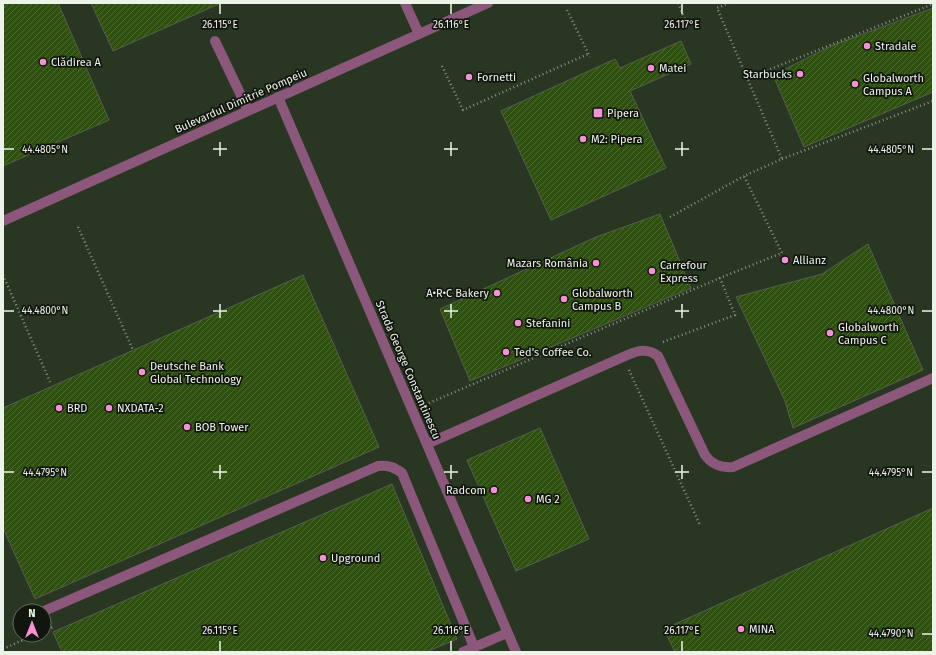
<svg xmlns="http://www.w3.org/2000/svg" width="936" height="655" font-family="'Fira Sans',sans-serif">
  <defs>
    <pattern id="building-hatch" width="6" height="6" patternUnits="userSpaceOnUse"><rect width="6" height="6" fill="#2f5110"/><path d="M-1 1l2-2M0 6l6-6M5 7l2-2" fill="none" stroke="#4d6a33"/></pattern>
  </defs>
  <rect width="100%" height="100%" fill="#252e1f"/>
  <path fill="#293621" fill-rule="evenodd" d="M 3,3 L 933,3 L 933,652 L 3,652 ZM 20,611 L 44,611 L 44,635 L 20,635 Z"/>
  <g fill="url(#building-hatch)" stroke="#555f4f">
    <path d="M 3,3 L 58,3 L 109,120 L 3,166 Z"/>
    <path d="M 91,3 L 221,3 L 113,51 Z"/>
    <path d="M 933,8 L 933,92 L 804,147 L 773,75 L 831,46 Z"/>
    <path d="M 681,41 L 691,64 L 630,91 L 666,168 L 551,220 L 501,111 L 615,59 L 620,68 Z"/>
    <path d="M 660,214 L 691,288 L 470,381 L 440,309 L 596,237 Z"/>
    <path d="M 868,244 L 923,370 L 793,428 L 785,401 L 736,297 L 822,274 Z"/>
    <path d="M 303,275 L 379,447 L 35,599 L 3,528 L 3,408 Z"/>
    <path d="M 540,428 L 589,539 L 516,571 L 467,460 Z"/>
    <path d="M 392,484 L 457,639 L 426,652 L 62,652 L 53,632 Z"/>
    <path d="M 933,508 L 933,652 L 675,652 L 664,629 Z"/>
  </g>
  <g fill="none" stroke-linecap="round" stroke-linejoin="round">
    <g stroke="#8b9386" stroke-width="2.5" stroke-dasharray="1 3" stroke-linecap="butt">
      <path d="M 678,3 L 685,20"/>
      <path d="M 567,10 L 590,57"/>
      <path d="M 442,66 L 463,110 L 588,54"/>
      <path d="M 748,78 L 933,4"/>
      <path d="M 782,159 L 933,101"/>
      <path d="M 670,217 L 744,176"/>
      <path d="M 78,227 L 133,350"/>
      <path d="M 3,275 L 51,384"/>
      <path d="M 663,342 L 735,315 L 720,278 L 782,253 L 744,176 L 782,159 L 717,8 L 729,3"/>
      <path d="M 629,370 L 700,525"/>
      <path d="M 429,403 L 720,278"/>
      <path d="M 44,631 L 53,627"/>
      <path d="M 3,649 L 34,635"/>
    </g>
    <g stroke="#8b577a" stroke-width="10">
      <path d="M 405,3 L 419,34"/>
      <path d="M 215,41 L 248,110"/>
      <path d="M 278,97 L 516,652"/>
      <path d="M 3,221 L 488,3"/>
      <path d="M 427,444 L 623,357 C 636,351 646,347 658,356 L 705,455 C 712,465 721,468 733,467 L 933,378"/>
      <path d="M 44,611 L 378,466 C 388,465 394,467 402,473 L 474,647"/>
      <path d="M 463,652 L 507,633"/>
    </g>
  </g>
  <path fill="none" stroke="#ecf3e9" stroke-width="1.5" d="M 220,4 L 220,14M 451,4 L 451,14M 682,4 L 682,14M 220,142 L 220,156M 451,142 L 451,156M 682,142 L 682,156M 4,149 L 14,149M 213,149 L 227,149M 444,149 L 458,149M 675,149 L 689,149M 922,149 L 932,149M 220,304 L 220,318M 451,304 L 451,318M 682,304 L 682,318M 4,311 L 14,311M 213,311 L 227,311M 444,311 L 458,311M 675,311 L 689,311M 922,311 L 932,311M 220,465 L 220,479M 451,465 L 451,479M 682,465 L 682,479M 4,472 L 14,472M 213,472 L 227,472M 444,472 L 458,472M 675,472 L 689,472M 922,472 L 932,472M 922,634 L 932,634M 220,641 L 220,651M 451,641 L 451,651M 682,641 L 682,651"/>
  <g fill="#f491d4" stroke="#10150e" stroke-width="1.5">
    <circle cx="867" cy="46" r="4"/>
    <circle cx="43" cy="62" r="4"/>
    <circle cx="651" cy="68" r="4"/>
    <circle cx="800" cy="74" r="4"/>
    <circle cx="469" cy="77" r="4"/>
    <circle cx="855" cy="84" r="4"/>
    <rect x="593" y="108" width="10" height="10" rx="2"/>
    <circle cx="583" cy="139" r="4"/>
    <circle cx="785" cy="260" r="4"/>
    <circle cx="596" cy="263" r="4"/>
    <circle cx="652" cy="271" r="4"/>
    <circle cx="497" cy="293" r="4"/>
    <circle cx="564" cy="299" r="4"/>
    <circle cx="518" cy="323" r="4"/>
    <circle cx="830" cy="333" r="4"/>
    <circle cx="506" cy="352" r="4"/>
    <circle cx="142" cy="372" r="4"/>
    <circle cx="59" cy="408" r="4"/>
    <circle cx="109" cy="408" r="4"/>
    <circle cx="187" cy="427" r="4"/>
    <circle cx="494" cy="490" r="4"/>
    <circle cx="528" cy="499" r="4"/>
    <circle cx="323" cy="558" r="4"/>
    <circle cx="741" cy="629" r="4"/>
  </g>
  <g text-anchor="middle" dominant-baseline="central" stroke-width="3.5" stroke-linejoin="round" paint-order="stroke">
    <g font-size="11" fill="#ecf3e9" stroke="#10150e" text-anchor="start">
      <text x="875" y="46">Stradale</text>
      <text x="51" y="62">Clădirea A</text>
      <text x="659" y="68">Matei</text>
      <text x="792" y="74" text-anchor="end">Starbucks</text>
      <text x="477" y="77">Fornetti</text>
      <text x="863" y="78">Globalworth<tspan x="863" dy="13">Campus A</tspan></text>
      <text x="607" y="113">Pipera</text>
      <text x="591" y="139">M2: Pipera</text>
      <text x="793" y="260">Allianz</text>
      <text x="588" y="263" text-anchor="end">Mazars România</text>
      <text x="660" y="265">Carrefour<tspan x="660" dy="13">Express</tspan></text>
      <text x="489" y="293" text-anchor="end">A•R•C Bakery</text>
      <text x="572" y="293">Globalworth<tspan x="572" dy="13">Campus B</tspan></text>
      <text x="526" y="323">Stefanini</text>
      <text x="838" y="327">Globalworth<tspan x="838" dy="13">Campus C</tspan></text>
      <text x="514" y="352">Ted's Coffee Co.</text>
      <text x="150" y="366">Deutsche Bank<tspan x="150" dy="13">Global Technology</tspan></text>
      <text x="67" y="408">BRD</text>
      <text x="117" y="408">NXDATA-2</text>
      <text x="195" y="427">BOB Tower</text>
      <text x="486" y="490" text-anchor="end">Radcom</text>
      <text x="536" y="499">MG 2</text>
      <text x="331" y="558">Upground</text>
      <text x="749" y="629">MINA</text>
    </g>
    <g font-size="11" fill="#ecf3e9" stroke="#10150e">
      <text transform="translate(241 101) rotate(-24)">Bulevardul Dimitrie Pompeiu</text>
      <text transform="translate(408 370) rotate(67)">Strada George Constantinescu</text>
    </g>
  </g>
  <g font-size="10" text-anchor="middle" fill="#ecf3e9" stroke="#10150e" stroke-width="3.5" stroke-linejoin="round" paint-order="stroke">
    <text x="220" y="28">26.115°E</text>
    <text x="451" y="28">26.116°E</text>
    <text x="682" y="28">26.117°E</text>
    <text x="45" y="153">44.4805°N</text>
    <text x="891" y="153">44.4805°N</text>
    <text x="45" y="314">44.4800°N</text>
    <text x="891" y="314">44.4800°N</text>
    <text x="45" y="476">44.4795°N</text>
    <text x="891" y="476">44.4795°N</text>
    <text x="220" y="634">26.115°E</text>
    <text x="451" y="634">26.116°E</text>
    <text x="682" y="634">26.117°E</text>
    <text x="891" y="637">44.4790°N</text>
  </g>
  <rect width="936" height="655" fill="none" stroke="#ecf3e9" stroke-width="8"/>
  <g transform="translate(32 623)"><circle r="19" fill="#10150e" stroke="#686e66"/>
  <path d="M0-3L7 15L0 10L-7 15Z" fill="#f491d4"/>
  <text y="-6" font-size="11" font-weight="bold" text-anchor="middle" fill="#ecf3e9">N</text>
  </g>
</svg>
